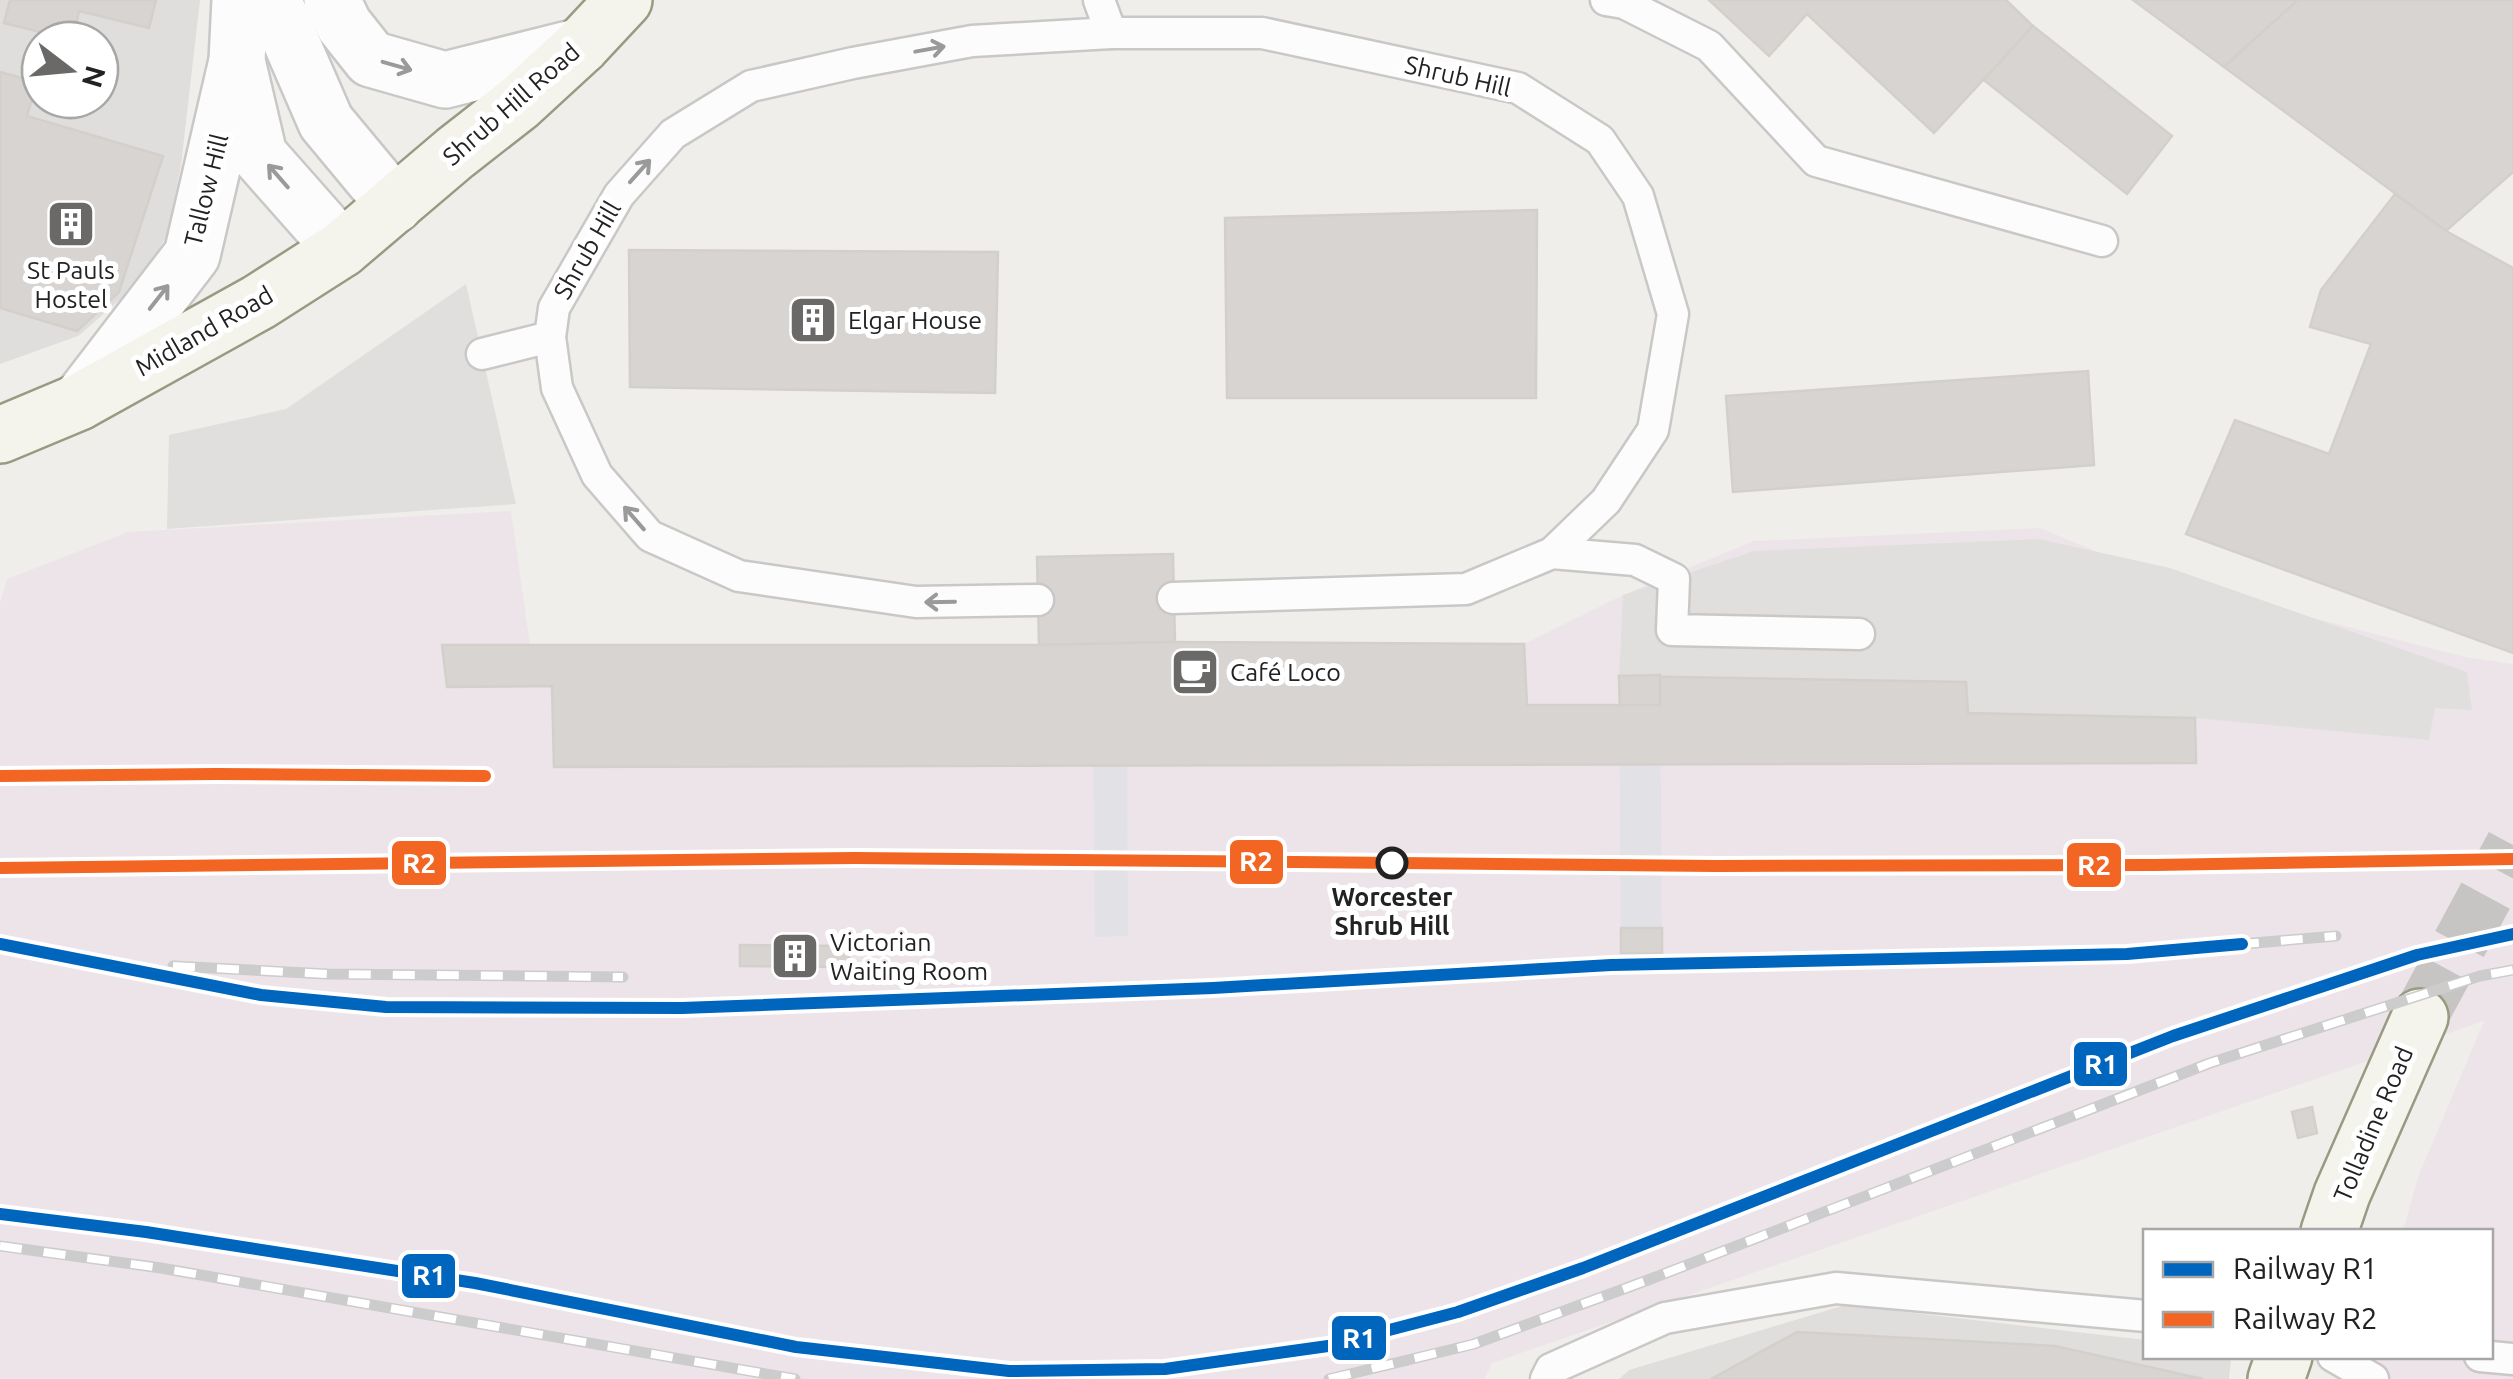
<svg xmlns="http://www.w3.org/2000/svg" width="2513" height="1379" font-family="Ubuntu,sans-serif">
  <rect width="100%" height="100%" fill="#f0eeeb"/>
  <g fill="#dfdedc" fill-rule="evenodd">
    <path d="M 0,0 L 200,0 L 181,165 L 167,235 L 139,283 L 78,336 L 0,364 ZM 40,40 L 100,40 L 100,100 L 40,100 Z"/>
    <path d="M 1845,1305 L 2145,1340 L 2146,1356 L 2231,1357 L 2229,1379 L 1619,1379 L 1629,1370 Z"/>
  </g>
  <path fill="#ede4e9" d="M 511,511 L 530,645 L 1038,645 L 1175,642 L 1524,644 L 1623,595 L 1754,541 L 2040,528 L 2165,580 L 2465,657 L 2513,664 L 2513,1379 L 2355,1379 L 2365,1364 L 2368,1357 L 2490,1356 L 2490,1232 L 2403,1231 L 2418,1177 L 2484,1021 L 1492,1363 L 1484,1379 L 0,1379 L 0,603 L 7,579 L 128,532 Z"/>
  <g fill="#e0dfde">
    <path d="M 466,284 L 516,504 L 167,529 L 169,435 L 286,409 Z"/>
    <path d="M 2039,539 L 2170,568 L 2467,672 L 2472,710 L 2435,708 L 2429,740 L 2195,718 L 1968,713 L 1965,682 L 1619,676 L 1623,595 L 1754,551 Z"/>
  </g>
  <g fill="#e2e1e5">
    <path d="M 1660,675 L 1662,953 L 1621,953 L 1619,676 Z"/>
    <path d="M 1093,719 L 1127,719 L 1128,936 L 1095,937 Z"/>
  </g>
  <g fill="#d7d4d2" stroke="#d3d0cc" stroke-width="2.5">
    <path d="M 10,0 L 156,0 L 149,28 L 79,11 L 73,40 L 4,23 Z"/>
    <path d="M 1709,0 L 2006,0 L 2033,26 L 1934,133 L 1807,14 L 1769,56 Z"/>
    <path d="M 2133,0 L 2298,0 L 2224,67 Z"/>
    <path d="M 2298,0 L 2513,0 L 2513,172 L 2446,231 L 2224,67 Z"/>
    <path d="M 2033,26 L 2172,136 L 2127,194 L 1984,80 Z"/>
    <path d="M 0,72 L 37,82 L 27,116 L 163,156 L 119,292 L 77,331 L 0,308 Z"/>
    <path d="M 2395,194 L 2446,231 L 2513,268 L 2513,653 L 2186,534 L 2235,420 L 2329,454 L 2371,344 L 2310,327 L 2321,290 Z"/>
    <path d="M 1537,210 L 1536,398 L 1227,398 L 1225,218 Z"/>
    <path d="M 629,250 L 998,252 L 995,393 L 630,387 Z"/>
    <path d="M 2088,371 L 2094,465 L 1733,492 L 1726,396 Z"/>
    <path d="M 1173,554 L 1175,642 L 1039,645 L 1037,557 Z"/>
    <path d="M 1175,642 L 1524,644 L 1527,705 L 1620,705 L 1619,676 L 1966,682 L 1968,713 L 2195,718 L 2196,763 L 554,767 L 552,686 L 447,687 L 442,645 L 1039,645 Z"/>
    <path d="M 1660,675 L 1660,705 L 1620,705 L 1619,676 Z"/>
    <rect x="1621" y="928" width="41" height="25"/>
    <path d="M 740,945 L 849,946 L 849,967 L 740,966 Z"/>
    <path d="M 2312,1107 L 2317,1133 L 2298,1138 L 2292,1112 Z"/>
    <path d="M 1797,1332 L 2055,1346 L 2203,1379 L 1711,1379 Z"/>
  </g>
  <g fill="none" stroke-linecap="round" stroke-linejoin="round">
    <path stroke="#c7c5c3" stroke-width="55" stroke-dasharray="55 28" stroke-linecap="butt" d="M 2420,1017 L 2513,845"/>
    <g stroke="#c9c8c7" stroke-width="35">
      <g id="service">
        <path d="M 1099,0 L 1111,33"/>
        <path d="M 1606,0 L 1624,3 L 1709,46 L 1816,161 L 2102,241"/>
        <path d="M 482,354 L 550,337"/>
        <path d="M 1552,553 L 1635,560 L 1674,579 L 1672,630 L 1859,634"/>
        <path d="M 1038,600 L 916,602 L 739,576 L 650,536 L 597,475 L 557,388 L 550,337 L 554,308 L 619,195 L 673,134 L 751,86 L 853,63 L 972,41 L 1111,33 L 1262,33 L 1518,88 L 1600,140 L 1638,196 L 1673,314 L 1653,430 L 1606,501 L 1552,553 L 1466,589 L 1173,598"/>
        <path d="M 2333,1356 L 2373,1379"/>
        <path d="M 2480,1356 L 2513,1359"/>
        <path d="M 1546,1379 L 1551,1369 L 1665,1318 L 1836,1288 L 2146,1316"/>
      </g>
    </g>
    <g stroke="#c9c8c7" stroke-width="60">
      <g id="tertiary">
        <path d="M 240,0 L 237,61 L 259,155 L 342,249"/>
        <path d="M 273,0 L 326,122 L 395,205"/>
        <path d="M 332,0 L 344,25 L 371,59 L 445,80 L 581,46"/>
        <path d="M 79,402 L 192,255 L 237,61"/>
      </g>
    </g>
    <g stroke="#999a82" stroke-width="60">
      <g id="secondary">
        <path d="M 0,435 L 79,402 L 259,302 L 342,249 L 455,153 L 519,103 L 581,46 L 624,0"/>
        <path d="M 2329,1232 L 2342,1194 L 2420,1017"/>
        <path d="M 2276,1379 L 2284,1356"/>
      </g>
    </g>
    <use href="#service" stroke="#fdfcfc" stroke-width="30"/>
    <use href="#tertiary" stroke="#fdfcfc" stroke-width="55"/>
    <use href="#secondary" stroke="#f4f4ed" stroke-width="55"/>
    <g stroke="#ccc" stroke-width="11">
      <g id="rail">
        <path d="M 0,944 L 261,995 L 386,1007 L 682,1008 L 1213,988 L 1611,965 L 2127,954 L 2336,936"/>
        <path d="M 173,966 L 327,974 L 623,977"/>
        <path d="M 0,1214 L 146,1232 L 475,1283 L 796,1347 L 1009,1371 L 1165,1369 L 1328,1346 L 1458,1312 L 1583,1268 L 2173,1036 L 2417,955 L 2513,934"/>
        <path d="M 0,1246 L 161,1268 L 795,1379"/>
        <path d="M 1329,1379 L 1474,1344 L 1648,1280 L 2210,1063 L 2480,976 L 2513,970"/>
      </g>
    </g>
    <use href="#rail" stroke="#fff" stroke-width="8" stroke-dasharray="22" stroke-linecap="butt"/>
    <g stroke="#fff" stroke-width="20">
      <g id="rail-1">
        <path d="M 0,944 L 261,995 L 386,1007 L 682,1008 L 1213,988 L 1611,965 L 2127,954 L 2242,944"/>
        <path d="M 0,1214 L 146,1232 L 475,1283 L 796,1347 L 1009,1371 L 1165,1369 L 1328,1346 L 1458,1312 L 1583,1268 L 2173,1036 L 2417,955 L 2513,934"/>
      </g>
    </g>
    <g stroke="#fff" stroke-width="20">
      <g id="rail-2">
        <path d="M 0,776 L 216,774 L 485,776"/>
        <path d="M 0,868 L 855,858 L 1717,866 L 2155,865 L 2513,859"/>
      </g>
    </g>
    <use href="#rail-1" stroke="#0065bd" stroke-width="12"/>
    <use href="#rail-2" stroke="#f26522" stroke-width="12"/>
  </g>
  <defs><path id="oneway-shaft" d="M-6 0H5M1.5-3L5.5 0L1.5 3" fill="none" stroke-width="1.6" stroke-linecap="round" stroke-linejoin="round" transform="scale(2.5)"/></defs>
  <g stroke="#9a9a9a">
    <use href="#oneway-shaft" transform="translate(930 49) rotate(-10)"/>
    <use href="#oneway-shaft" transform="translate(397 66) rotate(16)"/>
    <use href="#oneway-shaft" transform="translate(640 171) rotate(-48)"/>
    <use href="#oneway-shaft" transform="translate(278 176) rotate(-131)"/>
    <use href="#oneway-shaft" transform="translate(159 297) rotate(-52)"/>
    <use href="#oneway-shaft" transform="translate(634 518) rotate(-131)"/>
    <use href="#oneway-shaft" transform="translate(940 602) rotate(179)"/>
  </g>
  <defs>
    <g id="building-square" transform="scale(2.5)"><rect x="-9" y="-9" width="18" height="18" rx="4" fill="#6a6968" stroke="#fff"/><path d="M-4-6H4V6H1V3H-1V6H-4ZM-2.5-4.3h1.7v1.8h-1.7ZM.8-4.3h1.7v1.8H.8ZM-2.5-1h1.7V.8h-1.7ZM.8-1h1.7V.8H.8Z" fill="#fff"/></g>
    <g id="cafe-square" transform="scale(2.5)"><rect x="-9" y="-9" width="18" height="18" rx="4" fill="#6a6968" stroke="#fff"/><path d="M-5.5-4.5H6V0H3Q3 3.5 0 3.5H-2.5Q-5.5 3.5-5.5 0ZM3-3.2v2h1.7v-2ZM-6 4.5H4V6H-6Z" fill="#fff"/></g>
  </defs>
  <g fill-rule="evenodd">
    <use href="#building-square" x="71" y="224"/>
    <use href="#building-square" x="813" y="320"/>
    <use href="#cafe-square" x="1195" y="672"/>
    <use href="#building-square" x="795" y="956"/>
  </g>
  <circle fill="#fff" stroke="#222" stroke-width="5" cx="1392" cy="863" r="14"/>
  <g text-anchor="middle" dominant-baseline="central" stroke-width="10" stroke-linejoin="round" paint-order="stroke">
    <g font-size="25" fill="#222" stroke="#fff">
      <text transform="translate(1458 76) rotate(13)">Shrub Hill</text>
      <text transform="translate(511 104) rotate(-41)">Shrub Hill Road</text>
      <text transform="translate(206 190) rotate(-76)">Tallow Hill</text>
      <text transform="translate(587 250) rotate(-60)">Shrub Hill</text>
      <text transform="translate(204 331) rotate(-30)">Midland Road</text>
      <text transform="translate(2373 1124) rotate(-67)">Tolladine Road</text>
    </g>
    <g font-size="25" fill="#222" stroke="#fff" text-anchor="start">
      <text x="71" y="270" text-anchor="middle">St Pauls<tspan x="71" dy="29">Hostel</tspan></text>
      <text x="848" y="320">Elgar House</text>
      <text x="1230" y="672">Café Loco</text>
      <text x="830" y="942">Victorian<tspan x="830" dy="29">Waiting Room</tspan></text>
    </g>
    <g font-size="25" font-weight="bold" fill="#222" stroke="#fff">
      <text x="1392" y="897">Worcester<tspan x="1392" dy="29">Shrub Hill</tspan></text>
    </g>
  </g>
  <g stroke="#fff" stroke-width="4">
    <rect x="1228" y="838" width="57" height="48" rx="10" fill="#f26522"/>
    <rect x="390" y="839" width="58" height="48" rx="10" fill="#f26522"/>
    <rect x="2065" y="841" width="58" height="48" rx="10" fill="#f26522"/>
    <rect x="2072" y="1040" width="57" height="48" rx="10" fill="#0065bd"/>
    <rect x="400" y="1252" width="57" height="48" rx="10" fill="#0065bd"/>
    <rect x="1330" y="1314" width="58" height="48" rx="10" fill="#0065bd"/>
  </g>
  <g font-size="28" text-anchor="middle" font-weight="bold" fill="#fff">
    <text x="1256" y="871">R2</text>
    <text x="419" y="873">R2</text>
    <text x="2094" y="875">R2</text>
    <text x="2101" y="1074">R1</text>
    <text x="429" y="1285">R1</text>
    <text x="1359" y="1348">R1</text>
  </g>
  <rect x="2143" y="1229" width="350" height="130" fill="#ffffff" stroke="#a7a7a7" stroke-width="2.5"/>
  <rect x="2163" y="1262" width="50" height="15" fill="#0065bd" stroke="#a7a7a7" stroke-width="2.5"/>
  <text x="2233" y="1279" font-size="30" fill="#222222">Railway R1</text>
  <rect x="2163" y="1312" width="50" height="15" fill="#f26522" stroke="#a7a7a7" stroke-width="2.5"/>
  <text x="2233" y="1329" font-size="30" fill="#222222">Railway R2</text>
  <g transform="translate(70 70) rotate(106)"><circle r="48" fill="#ffffff" stroke="#a7a7a7" stroke-width="2.5"/>
  <path d="M0-8L18 38L0 25L-18 38Z" fill="#6a6968"/>
  <text y="-15" font-size="28" font-weight="bold" text-anchor="middle" fill="#222222">N</text>
  </g>
</svg>
